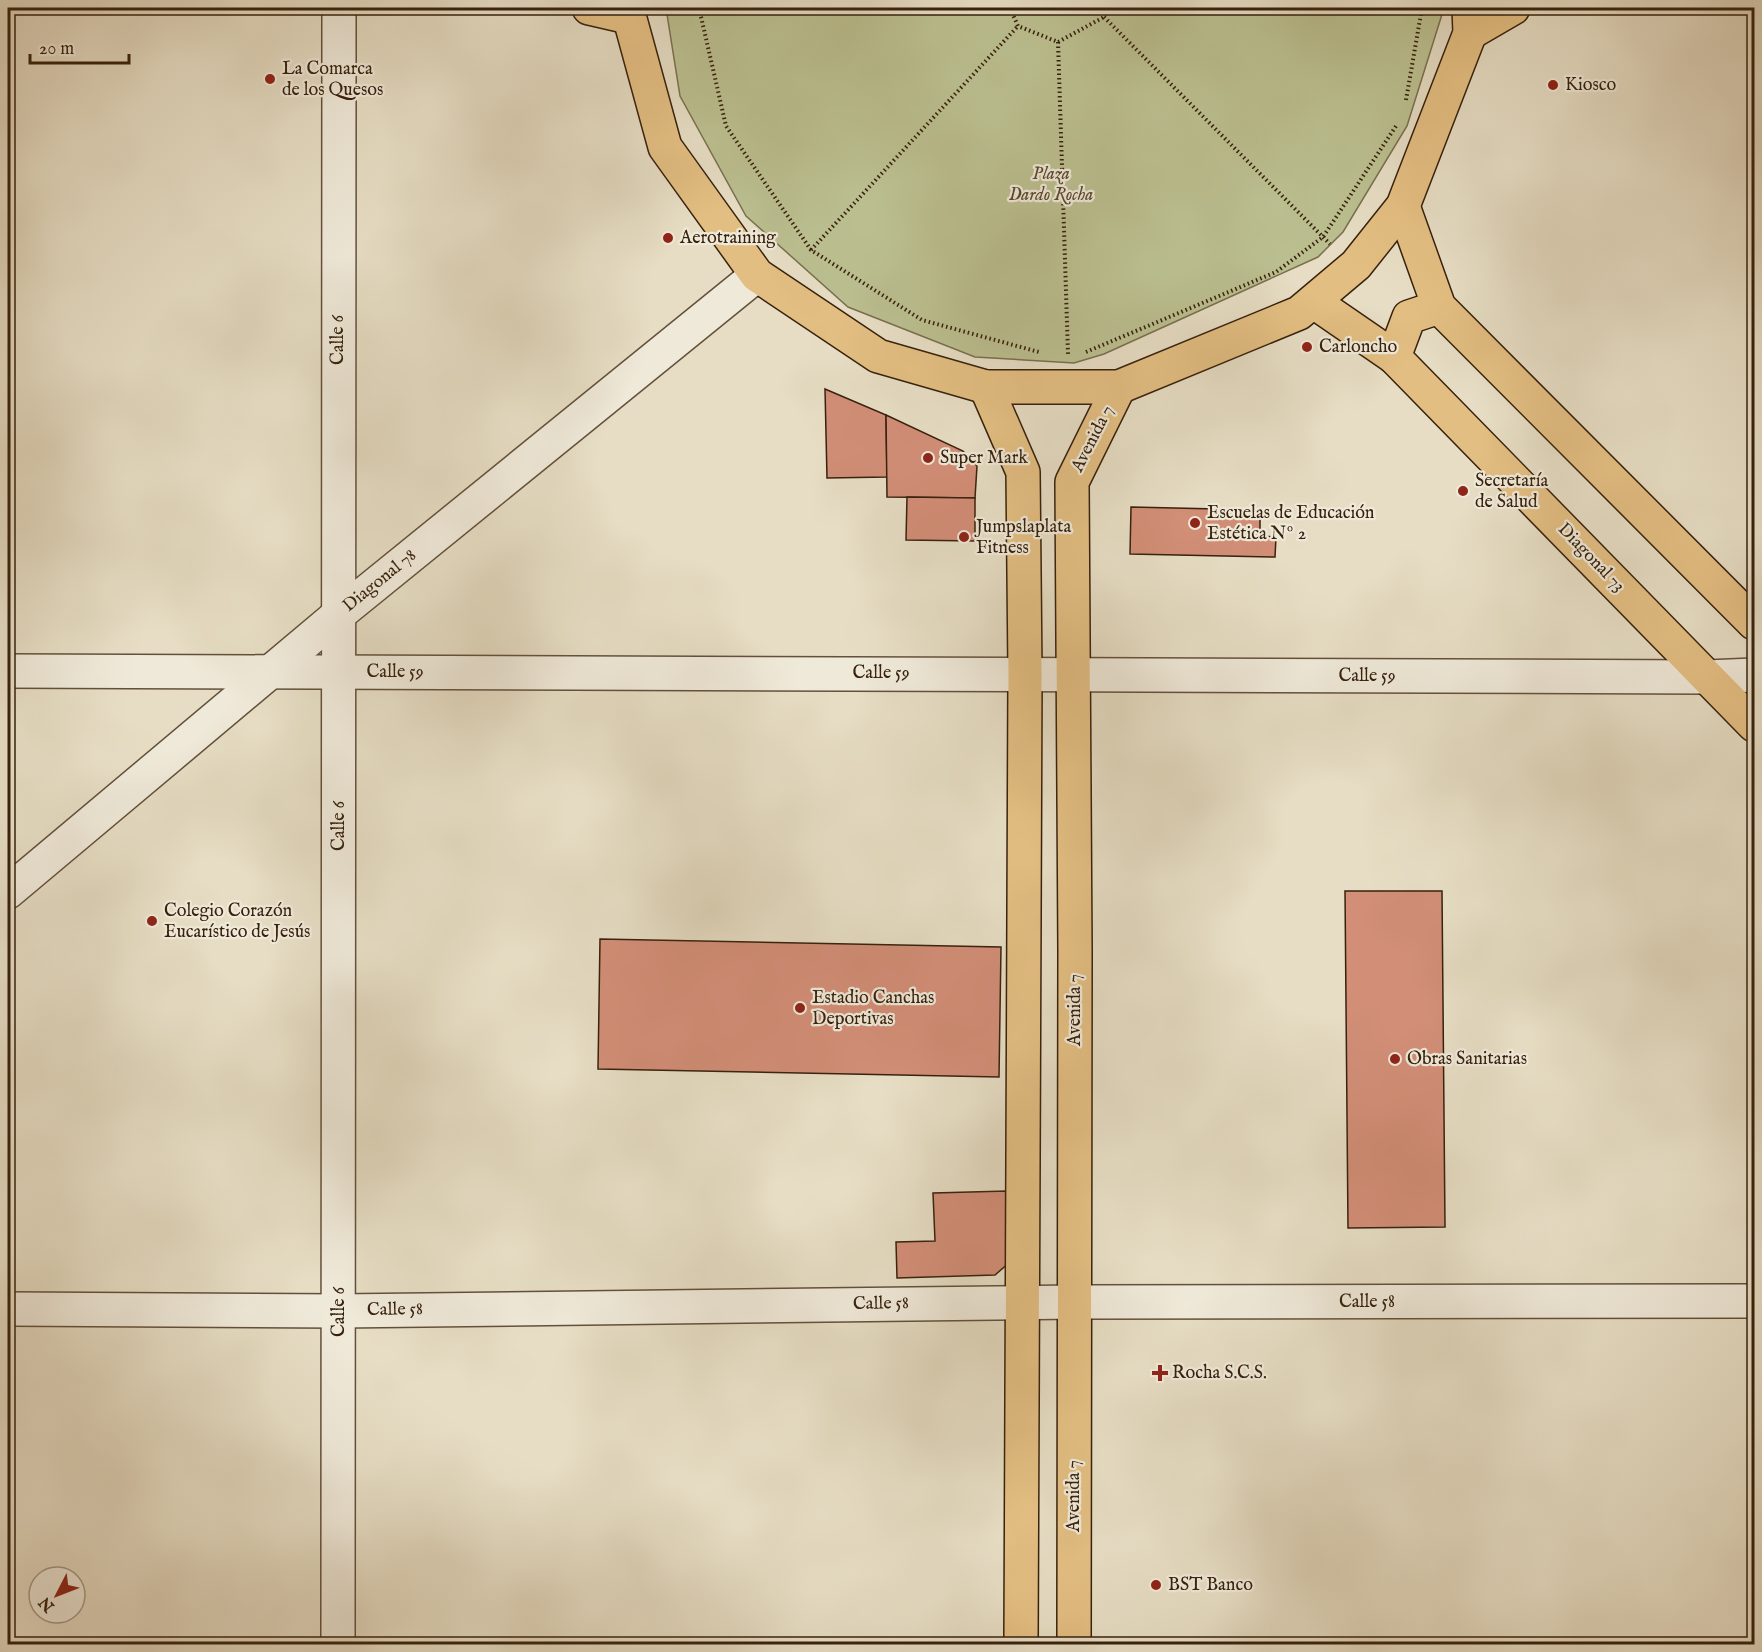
<svg xmlns="http://www.w3.org/2000/svg" width="1762" height="1652" font-family="'IM FELL English',serif">
  <rect width="100%" height="100%" fill="#e6ddc4"/>
  <filter id="stains"><feTurbulence type="fractalNoise" baseFrequency=".00333" numOctaves="4"/><feColorMatrix values="0 0 0 0 .2 0 0 0 0 .09 0 0 0 0 .02 0 0 0 .5 -.17"/></filter>
  <radialGradient id="worn" r=".72"><stop offset=".6" stop-color="#630" stop-opacity="0"/><stop offset="1" stop-color="#630" stop-opacity=".3"/></radialGradient>
  <path fill="#bbbf90" stroke="#79704e" stroke-width="1.5" d="M 666,8 L 1444,8 L 1407,126 L 1343,232 L 1318,257 L 1104,354 L 1074,363 L 975,357 L 848,307 L 746,216 L 680,96 Z"/>
  <g fill="#d28e77" stroke="#37210d" stroke-width="1.5">
    <path d="M 825,389 L 886,415 L 887,477 L 827,478 Z"/>
    <path d="M 886,415 L 963,451 L 977,466 L 975,498 L 887,497 Z"/>
    <path d="M 907,497 L 975,498 L 975,541 L 906,540 Z"/>
    <path d="M 1131,507 L 1260,510 L 1260,536 L 1276,537 L 1275,557 L 1130,554 Z"/>
    <path d="M 1345,891 L 1442,891 L 1445,1227 L 1348,1228 Z"/>
    <path d="M 600,939 L 1001,947 L 999,1077 L 598,1069 Z"/>
    <path d="M 1007,1191 L 1010,1262 L 995,1275 L 897,1278 L 896,1242 L 935,1241 L 933,1193 Z"/>
  </g>
  <g fill="none" stroke-linecap="round" stroke-linejoin="round">
    <g stroke="#63503b" stroke-width="36">
      <g id="minor">
        <path d="M 8,671 L 1707,677 L 1754,675"/>
        <path d="M 8,892 L 338,615 L 757,275"/>
        <path d="M 8,1309 L 339,1311 L 1075,1302 L 1754,1301"/>
        <path d="M 338,1644 L 339,8"/>
      </g>
    </g>
    <g stroke="#37210d" stroke-width="36">
      <g id="major">
        <path d="M 589,8 L 628,17"/>
        <path d="M 627,8 L 665,147 L 757,275 L 878,356 L 986,387 L 1119,387 L 1299,313 L 1356,265 L 1403,206 L 1470,33 L 1469,8"/>
        <path d="M 1470,33 L 1513,8"/>
        <path d="M 1403,206 L 1439,307 L 1754,623"/>
        <path d="M 1314,302 L 1394,357 L 1754,725"/>
        <path d="M 1394,357 L 1409,317 L 1439,307"/>
        <path d="M 986,387 L 1023,472 L 1025,673 L 1021,1644"/>
        <path d="M 1074,1644 L 1075,951 L 1072,482 L 1119,387"/>
      </g>
    </g>
    <g stroke="#37210d" stroke-width="4" stroke-dasharray="1.5 3" stroke-linecap="butt">
      <path d="M 699,8 L 726,126 L 811,250 L 922,320 L 1039,352"/>
      <path d="M 1010,8 L 1018,26 L 1058,42 L 1104,17 L 1107,8"/>
      <path d="M 1104,17 L 1330,244"/>
      <path d="M 1058,42 L 1068,354"/>
      <path d="M 1406,100 L 1422,8"/>
      <path d="M 811,250 L 1018,26"/>
      <path d="M 1086,352 L 1276,272 L 1323,237 L 1396,126"/>
    </g>
    <use href="#minor" stroke="#efe9d9" stroke-width="33"/>
    <use href="#major" stroke="#e3be82" stroke-width="33"/>
  </g>
  <g fill="#8f2418" stroke="#efe9d9" stroke-width="2">
    <circle cx="270" cy="79" r="6"/>
    <circle cx="1553" cy="85" r="6"/>
    <circle cx="668" cy="238" r="6"/>
    <circle cx="1307" cy="347" r="6"/>
    <circle cx="928" cy="458" r="6"/>
    <circle cx="1463" cy="491" r="6"/>
    <circle cx="1195" cy="523" r="6"/>
    <circle cx="964" cy="537" r="6"/>
    <circle cx="152" cy="921" r="6"/>
    <circle cx="800" cy="1008" r="6"/>
    <circle cx="1395" cy="1059" r="6"/>
    <path d="M1157 1364h6v6h6v6h-6v6h-6v-6h-6v-6h6z"/>
    <circle cx="1156" cy="1585" r="6"/>
  </g>
  <g text-anchor="middle" dominant-baseline="central" stroke-width="4.5" stroke-linejoin="round" paint-order="stroke">
    <g font-size="18" fill="#37210d" stroke="#efe9d9" text-anchor="start">
      <text x="282" y="69">La Comarca<tspan x="282" dy="21">de los Quesos</tspan></text>
      <text x="1565" y="85">Kiosco</text>
      <text x="680" y="238">Aerotraining</text>
      <text x="1319" y="347">Carloncho</text>
      <text x="940" y="458">Super Mark</text>
      <text x="1475" y="481">Secretaría<tspan x="1475" dy="21">de Salud</tspan></text>
      <text x="1207" y="513">Escuelas de Educación<tspan x="1207" dy="21">Estética Nº 2</tspan></text>
      <text x="976" y="527">Jumpslaplata<tspan x="976" dy="21">Fitness</tspan></text>
      <text x="164" y="911">Colegio Corazón<tspan x="164" dy="21">Eucarístico de Jesús</tspan></text>
      <text x="812" y="998">Estadio Canchas<tspan x="812" dy="21">Deportivas</tspan></text>
      <text x="1407" y="1059">Obras Sanitarias</text>
      <text x="1172" y="1373">Rocha S.C.S.</text>
      <text x="1168" y="1585">BST Banco</text>
    </g>
    <g font-size="18" font-style="italic" fill="#58482e" stroke="#efe9d9">
      <text x="1051" y="174">Plaza<tspan x="1051" dy="21">Dardo Rocha</tspan></text>
    </g>
    <g font-size="18" fill="#37210d" stroke="#efe9d9">
      <text transform="translate(338 340) rotate(-90)">Calle 6</text>
      <text transform="translate(1093 439) rotate(-63)">Avenida 7</text>
      <text transform="translate(1591 558) rotate(46)">Diagonal 73</text>
      <text transform="translate(380 581) rotate(-39)">Diagonal 78</text>
      <text x="395" y="672">Calle 59</text>
      <text x="881" y="673">Calle 59</text>
      <text x="1367" y="676">Calle 59</text>
      <text transform="translate(339 826) rotate(-90)">Calle 6</text>
      <text transform="translate(1075 1010) rotate(-90)">Avenida 7</text>
      <text x="1367" y="1302">Calle 58</text>
      <text transform="translate(881 1304) rotate(-1)">Calle 58</text>
      <text transform="translate(395 1310) rotate(-1)">Calle 58</text>
      <text transform="translate(339 1312) rotate(-90)">Calle 6</text>
      <text transform="translate(1074 1496) rotate(-90)">Avenida 7</text>
    </g>
  </g>
  <rect width="1762" height="1652" fill="none" stroke="#e6ddc4" stroke-width="30"/>
  <rect x="9" y="9" width="1744" height="1634" fill="none" stroke="#37210d" stroke-width="3"/>
  <rect x="15" y="15" width="1732" height="1622" fill="none" stroke="#37210d" stroke-width="1.5"/>
  <g transform="translate(57 1595) rotate(228)"><circle r="28" fill="#efe9d9" stroke="#a59987" stroke-width="1.5"/>
  <path d="M0-4.5L10 22L0 15L-10 22Z" fill="#8f2418"/>
  <text y="-9" font-size="16" font-weight="bold" text-anchor="middle" fill="#37210d">N</text>
  </g>
  <path d="M30 54v9h99v-9" fill="none" stroke="#37210d" stroke-width="3"/>
  <text x="39" y="54" font-size="18" fill="#37210d" stroke="#efe9d9" stroke-width="4.5" paint-order="stroke">20 m</text>
  <rect width="100%" height="100%" filter="url(#stains)"/>
  <rect width="100%" height="100%" fill="url(#worn)"/>
</svg>
